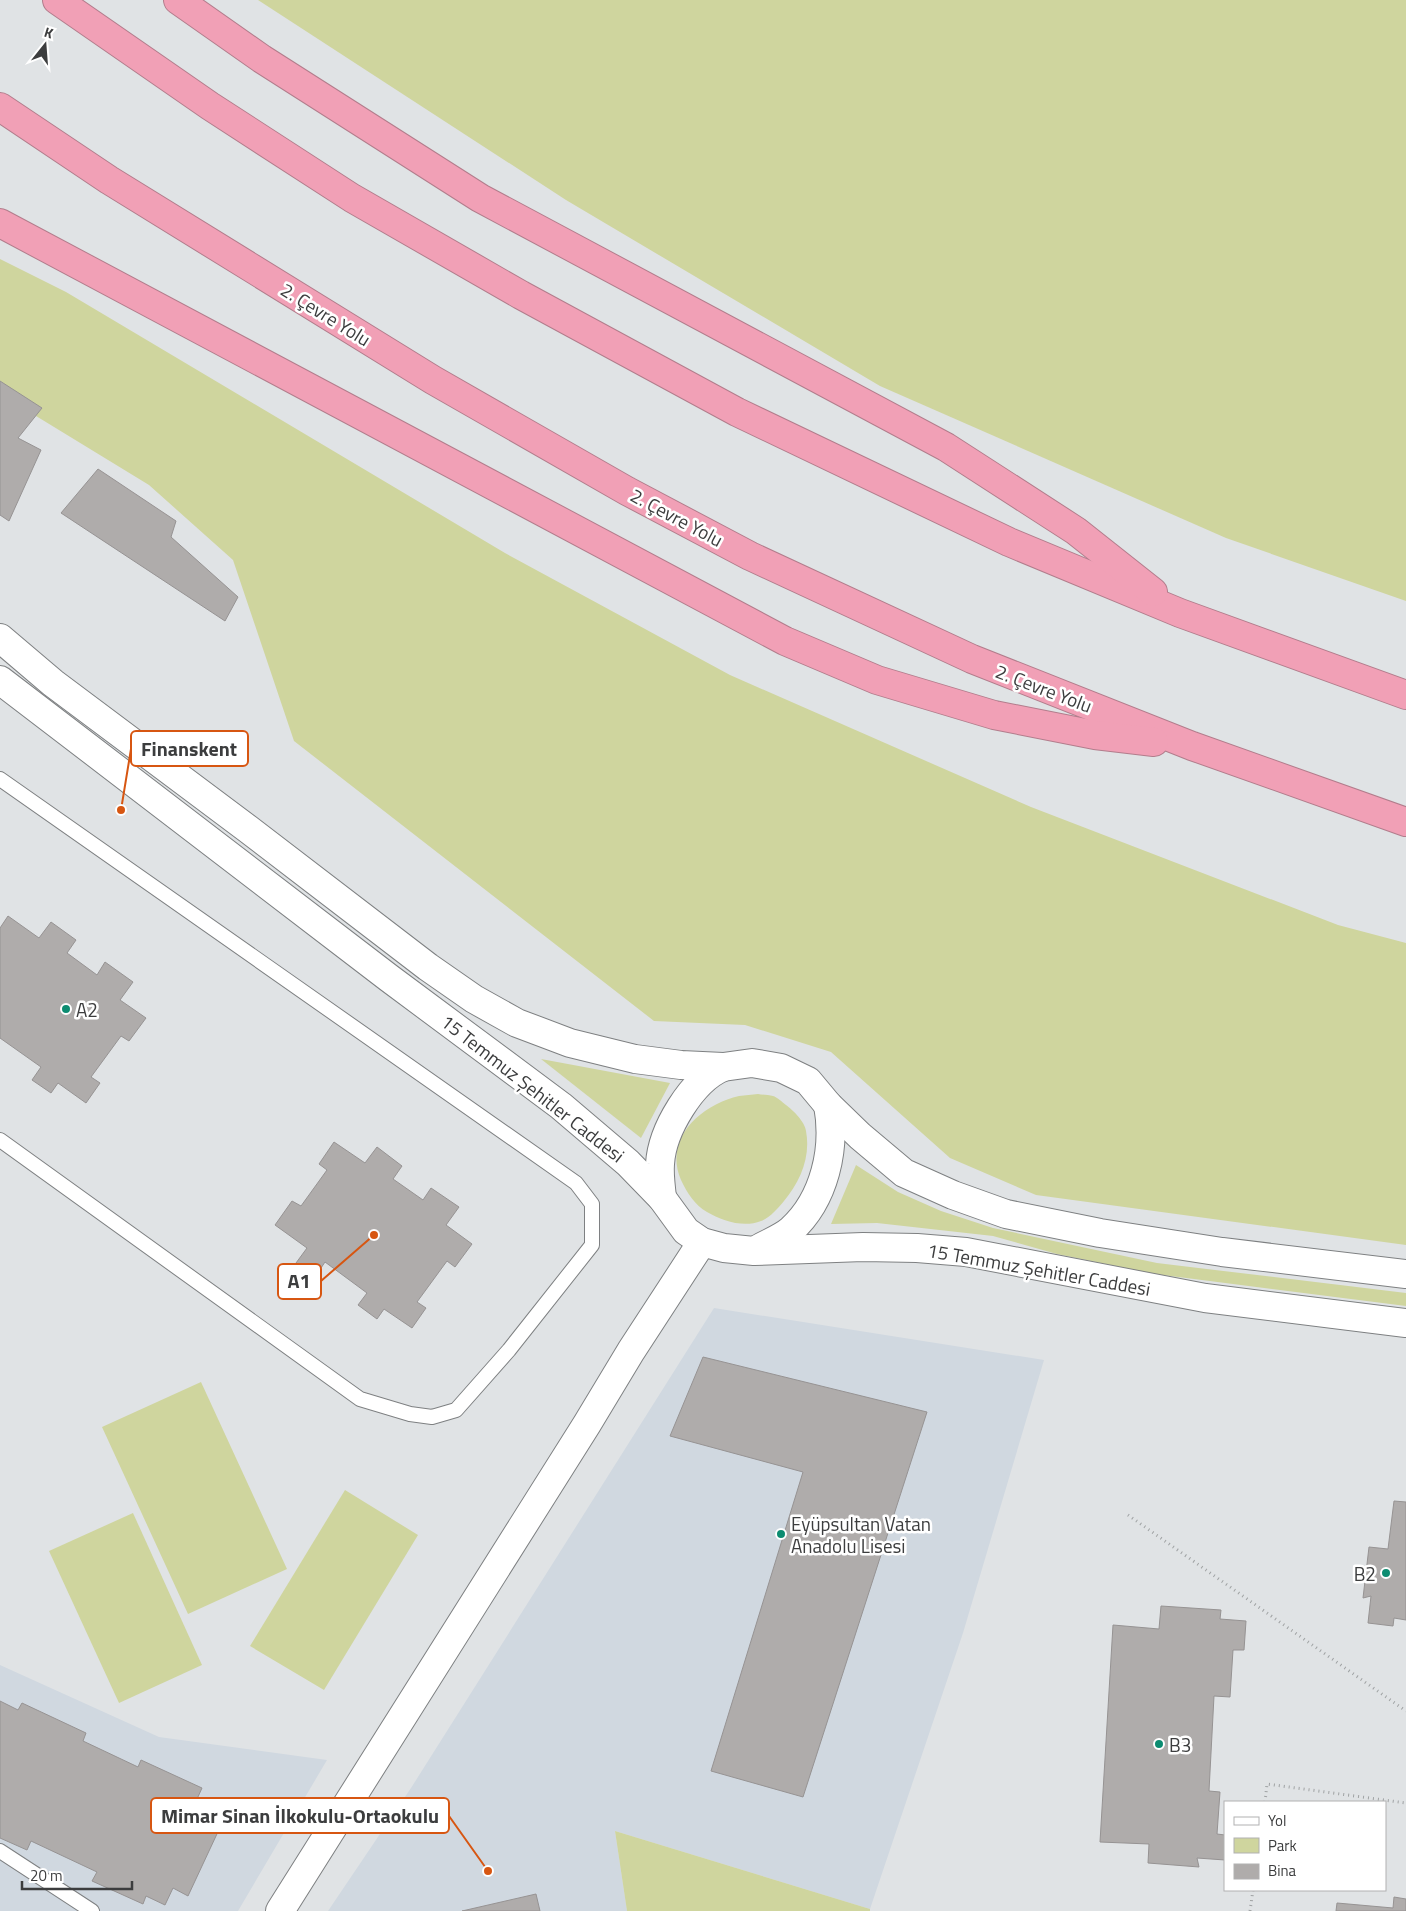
<svg xmlns="http://www.w3.org/2000/svg" width="1406" height="1911" font-family="'Titillium Web',sans-serif">
  <rect width="100%" height="100%" fill="#e0e3e5"/>
  <g fill="#d0d8e0">
    <path d="M 714,1308 L 1044,1360 L 963,1633 L 870,1909 L 615,1831 L 627,1911 L 328,1911 L 411,1788 Z"/>
    <path d="M 0,1665 L 159,1737 L 327,1760 L 238,1911 L 0,1911 Z"/>
  </g>
  <g fill="#cfd59e">
    <path d="M 258,0 L 1406,0 L 1406,601 L 1226,538 L 880,386 L 566,200 Z"/>
    <path d="M 0,259 L 66,292 L 505,553 L 730,675 L 1031,807 L 1338,925 L 1406,943 L 1406,1245 L 1036,1195 L 950,1158 L 831,1052 L 745,1025 L 654,1021 L 294,741 L 233,560 L 149,485 L 0,394 Z"/>
    <path d="M 541,1059 L 670,1083 L 641,1138 Z"/>
    <path d="M 758,1094 C 763,1095 769,1095 773,1096 C 777,1097 782,1102 786,1105 C 793,1110 805,1122 806,1131 C 811,1157 800,1182 784,1201 C 778,1208 770,1218 761,1221 C 744,1228 722,1221 707,1212 C 695,1205 687,1193 681,1180 C 663,1138 701,1105 739,1096 C 745,1095 752,1095 758,1094 Z"/>
    <path d="M 856,1165 L 898,1192 L 941,1211 L 993,1228 L 1157,1263 L 1406,1293 L 1406,1306 L 1155,1274 L 1057,1254 L 993,1236 L 877,1223 L 831,1224 Z"/>
    <path d="M 201,1382 L 287,1569 L 188,1614 L 102,1427 Z"/>
    <path d="M 345,1490 L 418,1535 L 324,1690 L 250,1646 Z"/>
    <path d="M 133,1513 L 202,1665 L 119,1703 L 49,1551 Z"/>
    <path d="M 615,1831 L 870,1909 L 870,1911 L 627,1911 Z"/>
  </g>
  <g fill="#afacab" stroke="#969393">
    <path d="M 0,381 L 42,408 L 18,438 L 41,450 L 9,521 L 0,515 Z"/>
    <path d="M 98,469 L 176,521 L 171,537 L 238,597 L 225,621 L 61,513 Z"/>
    <path d="M 8,916 L 39,938 L 51,922 L 76,940 L 67,953 L 97,975 L 105,962 L 133,982 L 120,1000 L 146,1018 L 129,1041 L 121,1036 L 91,1077 L 100,1083 L 86,1103 L 58,1083 L 51,1093 L 32,1080 L 41,1067 L 0,1038 L 0,928 Z"/>
    <path d="M 334,1142 L 365,1163 L 377,1147 L 402,1166 L 393,1179 L 423,1200 L 431,1188 L 459,1207 L 446,1225 L 472,1244 L 455,1267 L 447,1261 L 417,1302 L 426,1308 L 412,1328 L 384,1309 L 377,1319 L 358,1305 L 367,1293 L 325,1262 L 315,1277 L 296,1263 L 307,1248 L 275,1225 L 292,1201 L 301,1206 L 327,1170 L 319,1164 Z"/>
    <path d="M 703,1357 L 927,1412 L 803,1797 L 711,1771 L 803,1472 L 670,1436 Z"/>
    <path d="M 1394,1501 L 1406,1502 L 1406,1620 L 1394,1618 L 1393,1626 L 1368,1623 L 1371,1596 L 1363,1598 L 1369,1547 L 1388,1549 Z"/>
    <path d="M 1161,1606 L 1221,1610 L 1220,1619 L 1246,1621 L 1244,1650 L 1233,1650 L 1230,1697 L 1214,1696 L 1209,1791 L 1220,1792 L 1217,1834 L 1225,1835 L 1225,1860 L 1197,1858 L 1199,1867 L 1148,1863 L 1149,1844 L 1100,1842 L 1113,1625 L 1159,1629 Z"/>
    <path d="M 0,1701 L 18,1710 L 22,1703 L 86,1733 L 83,1741 L 138,1767 L 141,1760 L 202,1788 L 197,1799 L 211,1805 L 207,1814 L 223,1821 L 188,1896 L 173,1888 L 165,1905 L 146,1896 L 143,1904 L 92,1881 L 97,1872 L 31,1841 L 27,1850 L 0,1838 Z"/>
    <path d="M 536,1894 L 540,1911 L 462,1911 Z"/>
    <path d="M 1394,1897 L 1406,1899 L 1406,1911 L 1336,1911 L 1337,1903 L 1393,1908 Z"/>
  </g>
  <g fill="none" stroke-linecap="round" stroke-linejoin="round">
    <g stroke="#7e8082" stroke-width="16">
      <g id="lane">
        <path d="M 0,779 L 576,1183 L 592,1204 L 592,1245 L 509,1350 L 456,1410 L 432,1417 L 410,1414 L 360,1399 L 0,1140"/>
        <path d="M 0,1851 L 92,1911"/>
      </g>
    </g>
    <g stroke="#7e8082" stroke-width="30">
      <path id="street" d="M 280,1911 L 587,1424 L 631,1351 L 702,1242"/>
    </g>
    <g stroke="#7e8082" stroke-width="30">
      <g id="secondary">
        <path d="M 0,638 L 53,683 L 248,829 L 428,967 L 474,999 L 517,1023 L 570,1043 L 635,1059 L 681,1065 L 723,1067 L 752,1063 L 781,1068 L 808,1081 L 828,1105 L 860,1136 L 904,1173 L 953,1195 L 1006,1214 L 1100,1233 L 1222,1252 L 1406,1274"/>
        <path d="M 0,680 L 389,978 L 561,1106 L 628,1163 L 662,1198 L 686,1231 L 702,1242 L 724,1248 L 754,1251 L 863,1247 L 917,1248 L 966,1252 L 1205,1298 L 1406,1323"/>
        <path d="M 662,1198 C 661,1187 659,1175 660,1164 C 662,1130 692,1080 723,1067"/>
        <path d="M 758,1249 C 768,1243 782,1238 791,1230 C 825,1199 836,1148 828,1105"/>
      </g>
    </g>
    <g stroke="#b27d8c" stroke-width="30">
      <g id="highway">
        <path d="M 57,0 L 210,106 L 352,198 L 521,295 L 737,412 L 1009,542 L 1180,613 L 1406,695"/>
        <path d="M 178,0 L 262,59 L 480,198 L 946,447 L 1076,531 L 1153,592"/>
        <path d="M 0,107 L 109,180 L 433,380 L 627,491 L 750,556 L 972,659 L 1192,746 L 1406,822"/>
        <path d="M 0,223 L 785,641 L 877,680 L 994,715 L 1095,735 L 1154,742"/>
      </g>
    </g>
    <g stroke="#9fa2a3" stroke-width="3" stroke-dasharray="1 4" stroke-linecap="butt">
      <path d="M 1128,1515 L 1406,1711"/>
      <path d="M 1265,1802 L 1267,1784 L 1406,1803"/>
      <path d="M 1250,1911 L 1253,1890"/>
    </g>
    <use href="#lane" stroke="#fff" stroke-width="14"/>
    <use href="#street" stroke="#fff" stroke-width="28"/>
    <use href="#secondary" stroke="#fff" stroke-width="28"/>
    <use href="#highway" stroke="#f1a0b6" stroke-width="28"/>
  </g>
  <g fill="#0c8c71" stroke="#fff" stroke-width="2">
    <circle cx="66" cy="1009" r="5"/>
    <circle cx="781" cy="1534" r="5"/>
    <circle cx="1386" cy="1573" r="5"/>
    <circle cx="1159" cy="1744" r="5"/>
  </g>
  <g text-anchor="middle" dominant-baseline="central" stroke-width="5" stroke-linejoin="round" paint-order="stroke">
    <g font-size="19" fill="#3c3d3e" stroke="#fff">
      <text transform="translate(326 314) rotate(32)">2. Çevre Yolu</text>
      <text transform="translate(677 517) rotate(28)">2. Çevre Yolu</text>
      <text transform="translate(1044 688) rotate(21)">2. Çevre Yolu</text>
      <text transform="translate(533 1088) rotate(38)">15 Temmuz Şehitler Caddesi</text>
      <text transform="translate(1039 1269) rotate(10)">15 Temmuz Şehitler Caddesi</text>
    </g>
    <g font-size="19" fill="#3c3d3e" stroke="#fff" text-anchor="start">
      <text x="76" y="1009">A2</text>
      <text x="791" y="1523">Eyüpsultan Vatan<tspan x="791" dy="22">Anadolu Lisesi</tspan></text>
      <text x="1376" y="1573" text-anchor="end">B2</text>
      <text x="1169" y="1744">B3</text>
    </g>
  </g>
  <path fill="none" stroke="#d75611" stroke-width="2" d="M121 810L131 749M374 1235L321 1281M488 1871L449 1816"/>
  <g fill="#d75611" stroke="#fff" stroke-width="2">
    <circle cx="121" cy="810" r="5"/>
    <circle cx="374" cy="1235" r="5"/>
    <circle cx="488" cy="1871" r="5"/>
  </g>
  <g fill="#fff" stroke="#d75611" stroke-width="2">
    <rect x="131" y="731" width="117" height="35" rx="5"/>
    <rect x="278" y="1264" width="43" height="35" rx="5"/>
    <rect x="151" y="1798" width="298" height="35" rx="5"/>
  </g>
  <g font-size="20" text-anchor="middle" font-weight="bold" fill="#3c3d3e">
    <text x="189" y="756">Finanskent</text>
    <text x="299" y="1288">A1</text>
    <text x="300" y="1823">Mimar Sinan İlkokulu-Ortaokulu</text>
  </g>
  <rect x="1224" y="1801" width="162" height="90" fill="#ffffff" stroke="#b1b1b2"/>
  <rect x="1234" y="1817" width="25" height="8" fill="#ffffff" stroke="#b1b1b2"/>
  <text x="1268" y="1826" font-size="15" fill="#3c3d3e">Yol</text>
  <rect x="1234" y="1838" width="25" height="15" fill="#cfd59e" stroke="#b1b1b2"/>
  <text x="1268" y="1851" font-size="15" fill="#3c3d3e">Park</text>
  <rect x="1234" y="1864" width="25" height="15" fill="#afacab" stroke="#b1b1b2"/>
  <text x="1268" y="1876" font-size="15" fill="#3c3d3e">Bina</text>
  <g transform="translate(45 45) rotate(17)" stroke="#ffffff" stroke-width="4" paint-order="stroke">
  <path d="M0-4L9 19L0 12L-9 19Z" fill="#3c3d3e"/>
  <text y="-8" font-size="14" font-weight="bold" text-anchor="middle" fill="#3c3d3e">K</text>
  </g>
  <path d="M22 1881v8h110v-8" fill="none" stroke="#3c3d3e" stroke-width="2.5"/>
  <text x="30" y="1881" font-size="15" fill="#3c3d3e" stroke="#ffffff" stroke-width="4" paint-order="stroke">20 m</text>
</svg>
